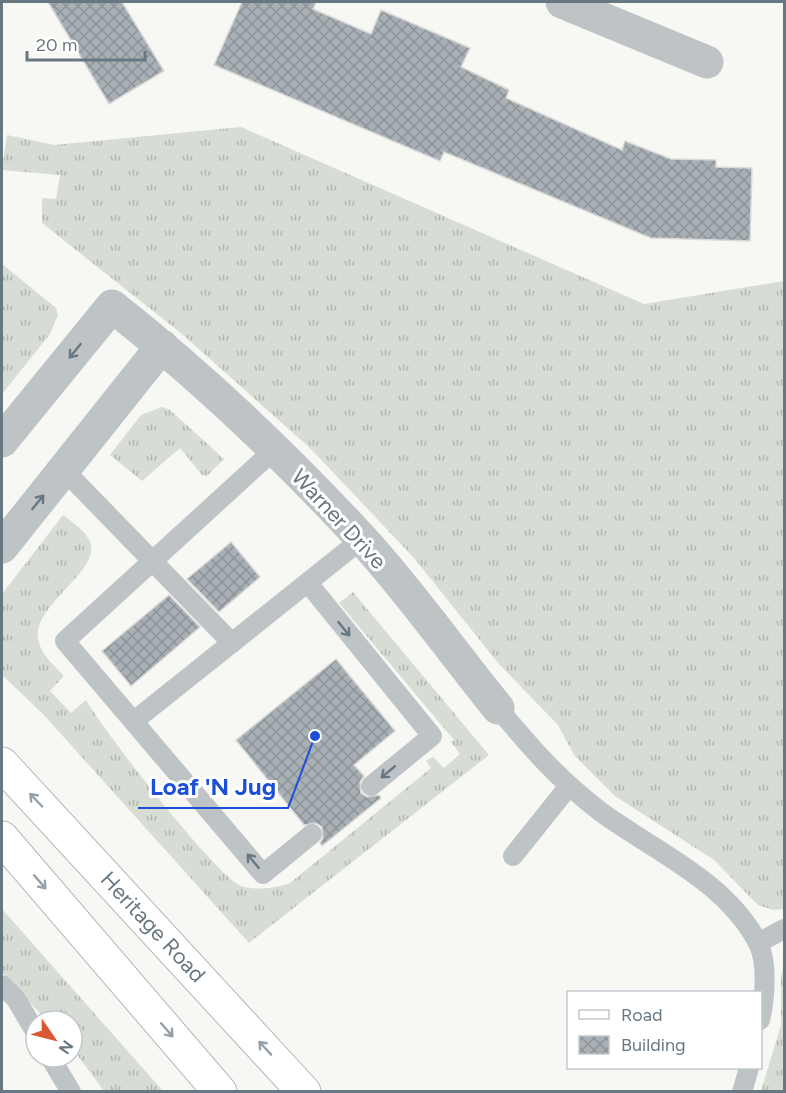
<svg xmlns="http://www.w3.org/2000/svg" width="786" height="1093" font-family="Figtree,sans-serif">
  <defs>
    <pattern id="grass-tufts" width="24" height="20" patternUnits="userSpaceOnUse" patternTransform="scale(1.5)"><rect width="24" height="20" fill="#d7dcd4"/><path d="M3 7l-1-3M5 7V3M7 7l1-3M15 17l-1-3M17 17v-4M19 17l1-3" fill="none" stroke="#b2b7b1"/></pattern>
    <pattern id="building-cross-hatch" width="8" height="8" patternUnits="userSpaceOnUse" patternTransform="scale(1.5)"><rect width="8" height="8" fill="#a8b0b5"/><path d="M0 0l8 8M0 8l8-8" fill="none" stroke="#8d9499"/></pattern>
  </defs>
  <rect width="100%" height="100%" fill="#f7f7f4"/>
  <g fill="url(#grass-tufts)">
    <path d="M 241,127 L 644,304 L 784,281 L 784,909 L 773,910 L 758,905 L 714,860 L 615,796 L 574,755 L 558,725 L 499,664 L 414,558 L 311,449 L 182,334 L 42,223 L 42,198 L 56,199 L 60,175 L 2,170 L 7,135 L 54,145 Z"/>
    <path d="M 2,264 L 56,308 L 58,315 L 50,334 L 2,394 Z"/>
    <path d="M 162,407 L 170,410 L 224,459 L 207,476 L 202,475 L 180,448 L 142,481 L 110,455 L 141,415 Z"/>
    <path d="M 63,515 C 72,522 88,532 91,545 C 97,573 33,606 38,638 C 40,654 54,665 64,676 L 50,691 L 71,713 L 86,700 C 103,730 215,875 241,886 C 255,891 277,888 290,883 L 431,768 L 426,761 L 433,757 L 444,768 L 460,754 L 451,742 L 454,740 L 339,603 L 353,592 L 489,755 L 249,943 L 43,714 L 2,675 L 2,594 Z"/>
    <path d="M 2,909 L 163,1091 L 104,1091 L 72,1048 L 72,1021 L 47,1021 L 2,972 Z"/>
    <path d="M 784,964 L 784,1091 L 761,1091 L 781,1025 L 781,976 Z"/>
  </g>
  <g fill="url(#building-cross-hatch)" stroke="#d9d9d7" stroke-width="1.5">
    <path d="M 48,2 L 122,2 L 164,71 L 109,104 Z"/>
    <path d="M 242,2 L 316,2 L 313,9 L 371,34 L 381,10 L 470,48 L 461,67 L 509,90 L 506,98 L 622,150 L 625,141 L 671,159 L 716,160 L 716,167 L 752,168 L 750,241 L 651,238 L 444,152 L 440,161 L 214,65 Z"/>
    <path d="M 231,542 L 260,577 L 219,612 L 187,579 Z"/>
    <path d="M 169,595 L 200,627 L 131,686 L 102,651 Z"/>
    <path d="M 336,659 L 395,731 L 354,765 L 364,776 L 360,782 L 361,793 L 367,797 L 379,795 L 381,798 L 322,846 L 320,843 L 323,838 L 322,827 L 316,823 L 304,825 L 236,740 Z"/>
  </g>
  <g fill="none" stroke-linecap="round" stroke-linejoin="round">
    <g stroke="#b1b7bb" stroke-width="35">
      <g id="secondary">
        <path d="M 2,764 L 304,1092"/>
        <path d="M 2,838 L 220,1092"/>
      </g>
    </g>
    <g stroke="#bec3c6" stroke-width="20">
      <path d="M 274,450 L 65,641 L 263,874 L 312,834"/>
      <path d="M 64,470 L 232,643"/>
      <path d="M 308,583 L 432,736 L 371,786"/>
      <path d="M 498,708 C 532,749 558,779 601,812 C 654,851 726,881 758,943 C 768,962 765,999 760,1020"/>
      <path d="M 134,721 L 362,539"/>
      <path d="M 513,856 L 569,786"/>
      <path d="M 758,943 L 784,929"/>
      <path d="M 2,985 L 16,999 L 36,1033"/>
      <path d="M 50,1057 L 71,1092"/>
      <path d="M 742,1092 L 749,1068"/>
    </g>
    <g stroke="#bec3c6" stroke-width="33">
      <path d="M 562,2 L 707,62"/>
      <path d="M 2,441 L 112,306 C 201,376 284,455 361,538 C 409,590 453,653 498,708"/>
      <path d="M 2,547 L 162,346"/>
    </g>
    <use href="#secondary" stroke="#fff" stroke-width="33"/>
  </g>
  <defs><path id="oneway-shaft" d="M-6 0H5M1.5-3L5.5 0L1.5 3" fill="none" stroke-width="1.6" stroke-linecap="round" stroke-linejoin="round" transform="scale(1.5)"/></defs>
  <g stroke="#687883">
    <use href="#oneway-shaft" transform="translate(75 351) rotate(129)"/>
    <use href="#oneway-shaft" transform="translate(38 502) rotate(-51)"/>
    <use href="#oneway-shaft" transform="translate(344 629) rotate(51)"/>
    <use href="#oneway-shaft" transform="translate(388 772) rotate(140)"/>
    <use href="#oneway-shaft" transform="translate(253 861) rotate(-130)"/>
  </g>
  <g stroke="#95a0a8">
    <use href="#oneway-shaft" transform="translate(36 800) rotate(-134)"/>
    <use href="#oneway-shaft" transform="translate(40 882) rotate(49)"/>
    <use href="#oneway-shaft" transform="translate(167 1030) rotate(49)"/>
    <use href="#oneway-shaft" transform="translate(265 1048) rotate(-133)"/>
  </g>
  <g text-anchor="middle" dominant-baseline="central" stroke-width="6" stroke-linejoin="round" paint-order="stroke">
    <g font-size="22" fill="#687883" stroke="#fff">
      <text transform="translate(339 519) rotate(47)">Warner Drive</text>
      <text transform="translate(153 927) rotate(47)">Heritage Road</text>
    </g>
  </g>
  <path fill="none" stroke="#1d4ed8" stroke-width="2" d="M315 736L288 808H138"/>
  <circle fill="#1d4ed8" stroke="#fff" stroke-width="2" cx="315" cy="736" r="6"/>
  <g font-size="24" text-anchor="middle" font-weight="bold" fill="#1d4ed8" stroke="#fff" stroke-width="6" stroke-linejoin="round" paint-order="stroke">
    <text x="213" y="795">Loaf 'N Jug</text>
  </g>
  <rect width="786" height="1093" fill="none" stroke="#687883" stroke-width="6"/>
  <rect x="567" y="991" width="195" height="78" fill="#ffffff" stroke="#c3c9cd" stroke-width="1.5"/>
  <rect x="579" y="1010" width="30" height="9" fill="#ffffff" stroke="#c3c9cd" stroke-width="1.5"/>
  <text x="621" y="1021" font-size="18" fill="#687883">Road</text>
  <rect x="579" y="1036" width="30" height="18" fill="url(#building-cross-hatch)" stroke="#c3c9cd" stroke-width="1.5"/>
  <text x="621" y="1051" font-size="18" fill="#687883">Building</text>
  <g transform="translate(54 1039) rotate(125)"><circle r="28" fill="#ffffff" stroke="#c3c9cd" stroke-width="1.5"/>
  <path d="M0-4.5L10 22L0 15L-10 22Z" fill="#d85834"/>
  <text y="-9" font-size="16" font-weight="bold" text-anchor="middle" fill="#687883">N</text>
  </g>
  <path d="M27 51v9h118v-9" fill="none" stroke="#687883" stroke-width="3"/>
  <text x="36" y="51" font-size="18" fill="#687883" stroke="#ffffff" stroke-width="4.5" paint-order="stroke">20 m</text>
</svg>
